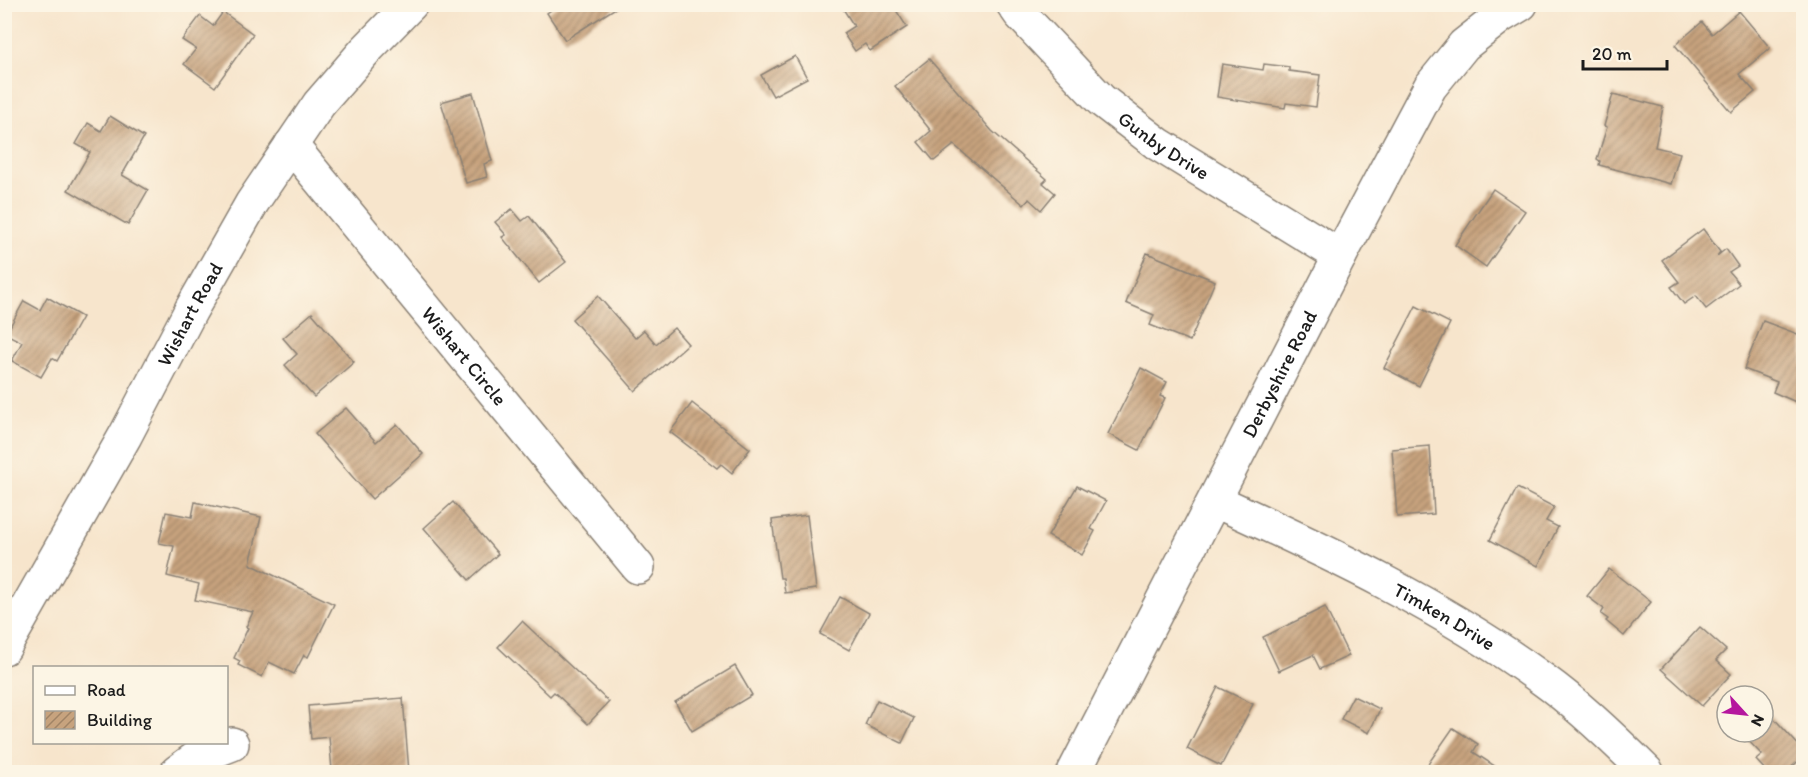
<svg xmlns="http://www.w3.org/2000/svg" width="1808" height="777" font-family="Itim,sans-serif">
  <defs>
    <pattern id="building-hatch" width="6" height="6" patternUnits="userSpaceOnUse" patternTransform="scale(1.5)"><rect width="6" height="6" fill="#c7a37e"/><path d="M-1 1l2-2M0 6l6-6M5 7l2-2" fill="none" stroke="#a18466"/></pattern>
  </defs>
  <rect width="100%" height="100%" fill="#fcf5e5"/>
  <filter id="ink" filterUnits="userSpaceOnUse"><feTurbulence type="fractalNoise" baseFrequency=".0167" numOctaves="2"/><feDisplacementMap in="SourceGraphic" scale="12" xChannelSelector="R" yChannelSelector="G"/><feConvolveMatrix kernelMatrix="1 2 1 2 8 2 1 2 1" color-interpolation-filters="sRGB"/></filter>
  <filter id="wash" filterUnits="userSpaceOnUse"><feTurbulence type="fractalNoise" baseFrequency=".008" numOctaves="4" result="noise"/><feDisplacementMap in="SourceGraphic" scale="24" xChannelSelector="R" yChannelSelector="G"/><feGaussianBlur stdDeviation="1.35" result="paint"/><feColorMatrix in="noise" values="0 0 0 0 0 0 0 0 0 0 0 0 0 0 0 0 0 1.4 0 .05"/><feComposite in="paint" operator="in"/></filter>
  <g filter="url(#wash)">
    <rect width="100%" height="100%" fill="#f7e5cc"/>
    <g id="blocks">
      <g fill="url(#building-hatch)">
        <path d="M 560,4 L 622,4 L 565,40 L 547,13 Z"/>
        <path d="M 840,4 L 892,4 L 907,27 L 870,51 L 865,44 L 855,51 L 843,33 L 854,26 Z"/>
        <path d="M 1739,11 L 1770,48 L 1739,74 L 1755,92 L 1731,112 L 1675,45 L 1702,22 L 1712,34 Z"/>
        <path d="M 223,12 L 253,34 L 215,87 L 184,64 L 196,49 L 182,40 L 200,16 L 213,26 Z"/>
        <path d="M 795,56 L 807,78 L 773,96 L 761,75 Z"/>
        <path d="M 929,59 L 992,131 L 1047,179 L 1043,183 L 1055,193 L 1041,210 L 1029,199 L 1024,205 L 954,145 L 934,161 L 918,142 L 931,131 L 895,86 Z"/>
        <path d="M 1222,64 L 1263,70 L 1264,64 L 1289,67 L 1289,71 L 1320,75 L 1316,107 L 1286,103 L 1285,108 L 1217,97 Z"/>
        <path d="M 473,93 L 492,161 L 484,164 L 487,177 L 466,183 L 441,102 Z"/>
        <path d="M 1613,94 L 1663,107 L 1655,147 L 1680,153 L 1671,184 L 1599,165 L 1600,161 L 1597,159 L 1607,127 L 1604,126 Z"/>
        <path d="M 110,116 L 144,137 L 122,175 L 148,190 L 128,225 L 68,190 L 90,152 L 76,144 L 88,123 L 101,131 Z"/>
        <path d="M 1493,189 L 1525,211 L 1486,267 L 1455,245 Z"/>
        <path d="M 512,209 L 522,221 L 529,216 L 566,262 L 539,283 L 502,237 L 506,235 L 495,222 Z"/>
        <path d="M 1703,229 L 1720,252 L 1717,256 L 1726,249 L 1738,266 L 1729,272 L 1739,284 L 1706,309 L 1696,296 L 1684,304 L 1671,287 L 1679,282 L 1662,260 Z"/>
        <path d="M 1147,253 L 1215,281 L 1190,341 L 1150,325 L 1154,315 L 1126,303 Z"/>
        <path d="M 598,296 L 635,338 L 644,330 L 656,344 L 674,328 L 688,344 L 635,391 L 572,319 Z"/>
        <path d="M 47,297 L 82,317 L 57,361 L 52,358 L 41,377 L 12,361 L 22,342 L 6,334 L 24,301 L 40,310 Z"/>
        <path d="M 1416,306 L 1450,323 L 1419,386 L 1384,368 Z"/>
        <path d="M 312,313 L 354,362 L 314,397 L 285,365 L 297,354 L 283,338 Z"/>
        <path d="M 1763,321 L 1803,336 L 1803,405 L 1773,392 L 1777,382 L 1744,369 Z"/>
        <path d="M 1141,368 L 1167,382 L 1160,396 L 1165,398 L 1139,450 L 1108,434 Z"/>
        <path d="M 692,403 L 750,449 L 732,473 L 721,464 L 717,468 L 670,432 Z"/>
        <path d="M 346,408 L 376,442 L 397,424 L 423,454 L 372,499 L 315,434 Z"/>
        <path d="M 1430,446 L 1434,514 L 1397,517 L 1392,449 Z"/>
        <path d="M 1077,486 L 1106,501 L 1091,529 L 1095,531 L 1082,555 L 1048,536 Z"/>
        <path d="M 1517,488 L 1554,507 L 1546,521 L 1558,527 L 1538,566 L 1490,540 Z"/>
        <path d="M 195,502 L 261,517 L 250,564 L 334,604 L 308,657 L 304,655 L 294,674 L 269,662 L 262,677 L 238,665 L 240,661 L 234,658 L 248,628 L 246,627 L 253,612 L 195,600 L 199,584 L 167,576 L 174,546 L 159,543 L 166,512 L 192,517 Z"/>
        <path d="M 453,502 L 498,554 L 469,580 L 424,528 Z"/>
        <path d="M 807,515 L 816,589 L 785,593 L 783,578 L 780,578 L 772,520 Z"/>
        <path d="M 1609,569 L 1651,602 L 1624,636 L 1606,621 L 1608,619 L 1601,614 L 1604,609 L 1587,596 Z"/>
        <path d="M 840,597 L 869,613 L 849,650 L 820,634 Z"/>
        <path d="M 1325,607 L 1349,656 L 1320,669 L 1313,655 L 1279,671 L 1263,637 Z"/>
        <path d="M 522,621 L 609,702 L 588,724 L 554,692 L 550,696 L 498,647 Z"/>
        <path d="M 1700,627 L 1726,650 L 1716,660 L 1731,674 L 1702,706 L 1661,669 Z"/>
        <path d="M 735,666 L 752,695 L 692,731 L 675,702 Z"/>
        <path d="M 1218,687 L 1253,704 L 1221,766 L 1187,749 Z"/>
        <path d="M 1353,696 L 1380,709 L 1369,733 L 1341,719 Z"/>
        <path d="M 403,698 L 409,772 L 360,772 L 360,768 L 332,770 L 329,737 L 311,739 L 308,706 Z"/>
        <path d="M 877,700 L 914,718 L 902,743 L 865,725 Z"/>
        <path d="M 1770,714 L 1803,750 L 1803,757 L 1786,772 L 1767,772 L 1756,760 L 1762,755 L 1745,737 L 1751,732 L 1763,732 L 1763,721 Z"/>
        <path d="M 1453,728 L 1478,744 L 1473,752 L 1504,772 L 1440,772 L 1428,764 Z"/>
      </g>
    </g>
  </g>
  <g filter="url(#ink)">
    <use href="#blocks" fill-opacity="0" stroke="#8a8074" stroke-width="1.5"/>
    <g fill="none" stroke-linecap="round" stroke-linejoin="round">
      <g stroke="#8a8074" stroke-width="36">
        <g id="minor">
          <path id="s1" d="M 1013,4 L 1020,14 L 1101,100 L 1158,144 L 1340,256"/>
          <path id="s2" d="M 291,145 L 638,567"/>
          <path id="s3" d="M 1216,501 C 1330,553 1443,606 1545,681 C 1580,706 1616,741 1647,772"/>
          <path id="s4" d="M 4,648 L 125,436 L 191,310 L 252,203 L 319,104 L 365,51 L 411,4"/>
          <path d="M 177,772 L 196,758 L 232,744"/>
        </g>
      </g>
      <g stroke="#8a8074" stroke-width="36">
        <g id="tertiary">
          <path id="s5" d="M 1074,772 L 1340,256 L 1430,87 L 1464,45 L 1501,16 L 1521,4"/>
        </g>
      </g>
      <use href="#minor" stroke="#fff" stroke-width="33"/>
      <use href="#tertiary" stroke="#fff" stroke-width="33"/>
    </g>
  </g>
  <g text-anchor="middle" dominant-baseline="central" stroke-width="4.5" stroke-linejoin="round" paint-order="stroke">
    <g font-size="20" fill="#1c1c1c" stroke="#fcf5e5">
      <text stroke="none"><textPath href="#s1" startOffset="208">Gunby Drive</textPath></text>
      <text stroke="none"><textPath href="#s4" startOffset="382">Wishart Road</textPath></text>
      <text stroke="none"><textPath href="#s2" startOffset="273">Wishart Circle</textPath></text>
      <text stroke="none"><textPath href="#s5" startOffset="448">Derbyshire Road</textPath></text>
      <text stroke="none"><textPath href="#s3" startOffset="256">Timken Drive</textPath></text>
    </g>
  </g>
  <rect width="1808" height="777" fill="none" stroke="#fcf5e5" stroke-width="24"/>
  <rect x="33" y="666" width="195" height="78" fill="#fcf5e5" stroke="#a29e95" stroke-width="1.5"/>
  <rect x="45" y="686" width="30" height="9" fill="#ffffff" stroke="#a29e95" stroke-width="1.5"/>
  <text x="87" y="696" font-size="18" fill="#1c1c1c">Road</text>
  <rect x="45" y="711" width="30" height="18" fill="url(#building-hatch)" stroke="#a29e95" stroke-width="1.5"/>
  <text x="87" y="726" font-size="18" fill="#1c1c1c">Building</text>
  <g transform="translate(1745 714) rotate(117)"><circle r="28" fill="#fcf5e5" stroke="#a29e95" stroke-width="1.5"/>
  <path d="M0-4.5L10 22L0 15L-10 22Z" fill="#b5179e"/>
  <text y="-9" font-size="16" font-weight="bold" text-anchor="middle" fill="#1c1c1c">N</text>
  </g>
  <path d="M1583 60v9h84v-9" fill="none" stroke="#1c1c1c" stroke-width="3"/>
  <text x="1592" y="60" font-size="18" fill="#1c1c1c" stroke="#fcf5e5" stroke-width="4.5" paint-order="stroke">20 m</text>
</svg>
